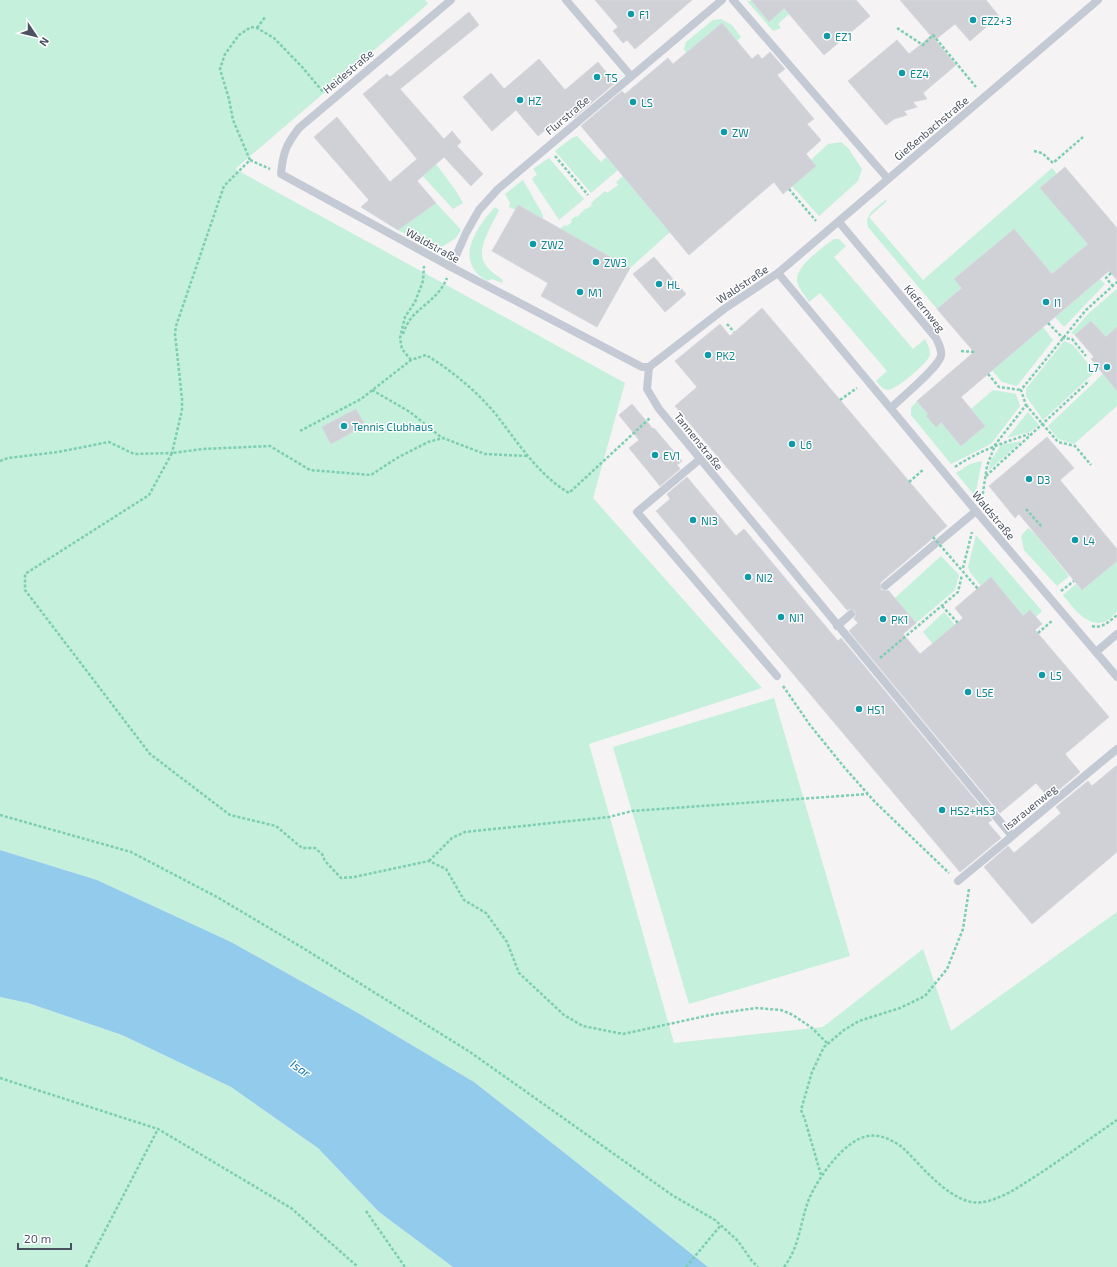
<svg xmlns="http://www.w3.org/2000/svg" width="1117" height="1267" font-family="'Exo 2',sans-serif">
  <rect width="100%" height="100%" fill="#f5f3f3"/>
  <g fill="#c4f0dc">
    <path d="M 0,0 L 425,0 L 428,4 L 235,169 L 625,383 L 593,498 L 762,688 L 589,744 L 674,1043 L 823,1027 L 923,949 L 951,1031 L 1117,912 L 1117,1267 L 708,1267 L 566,1154 L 474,1082 L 358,1013 L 231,942 L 97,880 L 0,850 Z"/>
    <path d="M 777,0 L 789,14 L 778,24 L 781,28 L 773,31 L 747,1 Z"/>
    <path d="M 721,19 L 732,25 L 741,37 L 737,41 L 722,23 L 686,53 L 684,49 L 686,42 L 713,20 Z"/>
    <path d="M 577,136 L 601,162 L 606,157 L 618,170 L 591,193 L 555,151 L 572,138 Z"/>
    <path d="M 841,142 L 848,148 L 862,169 L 858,181 L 819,216 L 792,186 L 816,166 L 811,160 L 828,144 Z"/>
    <path d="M 549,158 L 584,199 L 559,220 L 532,179 L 537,174 L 533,169 Z"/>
    <path d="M 436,164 L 456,191 L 463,203 L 453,209 L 421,174 Z"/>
    <path d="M 1052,168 L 1057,174 L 1041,188 L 1088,244 L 1052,274 L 1014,229 L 990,250 L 962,288 L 937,309 L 868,227 C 863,215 877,207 886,200 L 887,201 L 869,217 L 923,280 Z"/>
    <path d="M 623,176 L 670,232 L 630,268 L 560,229 L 565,225 L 567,226 L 572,222 L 571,220 L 576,216 L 577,217 L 586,208 L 587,209 L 592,205 L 591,203 L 605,191 L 607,193 L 618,185 L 616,182 Z"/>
    <path d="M 523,180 L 543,215 L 543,219 L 518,205 L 516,210 L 509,207 L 510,203 L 505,194 Z"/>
    <path d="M 436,203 L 461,230 L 456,238 L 435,251 L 398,230 Z"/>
    <path d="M 495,207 L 499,210 C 493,223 478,246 483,260 C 486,269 496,275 503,280 L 502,283 L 492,279 L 487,281 C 453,261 476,228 495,207 Z"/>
    <path d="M 834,239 L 839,239 L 846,246 L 834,257 L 913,349 L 925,339 C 927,344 932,351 929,357 C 926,364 896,390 888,390 C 883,390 879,384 876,381 L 887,371 L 820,293 L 809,302 C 805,295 798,288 797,280 C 796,266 823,247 834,239 Z"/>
    <path d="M 1100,279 L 1105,284 L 1064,327 L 1055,317 Z"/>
    <path d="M 1117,289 L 1117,327 L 1089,352 L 1084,345 L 1100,331 L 1092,321 L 1075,335 L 1071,333 L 1089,313 Z"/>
    <path d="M 1043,327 L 1053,340 L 1017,386 L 1002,382 L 992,370 Z"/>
    <path d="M 1064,341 L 1073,345 L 1095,372 L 1043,420 L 1026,396 L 1026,389 Z"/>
    <path d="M 1103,374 L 1117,391 L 1117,406 L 1074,444 L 1058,439 L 1048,426 Z"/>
    <path d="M 993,390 L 1016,394 L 1020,406 L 991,444 L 951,464 L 911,415 L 911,408 L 917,401 L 922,407 L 926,404 L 932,411 L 926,416 L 936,427 L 941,422 L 961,446 L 985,426 L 971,409 Z"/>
    <path d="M 1028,412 L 1039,425 L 1030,432 L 1007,438 Z"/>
    <path d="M 1022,441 L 988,471 L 991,460 L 1001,445 Z"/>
    <path d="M 982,461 L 975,496 L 956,473 L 970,464 Z"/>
    <path d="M 1028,528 L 1035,534 L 1069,576 L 1057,586 L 1024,550 L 1021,536 Z"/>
    <path d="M 976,535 L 1042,611 L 1036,617 L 1030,610 L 1023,616 L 992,578 L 981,586 L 970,572 L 968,567 Z"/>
    <path d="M 941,556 L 959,575 L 955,590 L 916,623 L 895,598 Z"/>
    <path d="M 1117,561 L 1117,612 C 1113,615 1109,621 1104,622 C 1087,628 1072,606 1063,595 L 1076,584 L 1082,590 Z"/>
    <path d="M 944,612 L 955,625 L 933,644 L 923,632 Z"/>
    <path d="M 774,698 L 850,956 L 689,1004 L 613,747 Z"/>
    <path d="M 0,997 L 28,1003 L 122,1035 L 231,1087 L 318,1148 L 379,1212 L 453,1267 L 0,1267 Z"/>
  </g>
  <path fill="#92cbec" d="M 0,850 L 97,880 L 231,942 L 358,1013 L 474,1082 L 566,1154 L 708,1267 L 453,1267 L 379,1212 L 318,1148 L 231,1087 L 122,1035 L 28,1003 L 0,997 Z"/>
  <g fill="#cfd1d7" stroke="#d7d8de">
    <path d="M 595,0 L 692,0 L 635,49 L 627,40 L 623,43 L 613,31 L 618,27 Z"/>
    <path d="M 751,0 L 856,0 L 870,16 L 824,55 L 784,8 L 769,22 Z"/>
    <path d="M 900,0 L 986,0 L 999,16 L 970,41 L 955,24 L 935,40 L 956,65 L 923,93 L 927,99 L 913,102 L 917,107 L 904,111 L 907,115 L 894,119 L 886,125 L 848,81 L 897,40 L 909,54 L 931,36 Z"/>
    <path d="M 469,12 L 479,25 L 400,89 L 444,139 L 452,131 L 461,142 L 457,146 L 483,174 L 471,186 L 444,157 L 417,181 L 436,203 L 398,230 L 361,207 L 369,200 L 314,137 L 337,117 L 390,182 L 417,159 L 363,94 L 387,74 L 390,77 Z"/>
    <path d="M 722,23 L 752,59 L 758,54 L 762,59 L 770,52 L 785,69 L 777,75 L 814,119 L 807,124 L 821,140 L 806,154 L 816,166 L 783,194 L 774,182 L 689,255 L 581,126 L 622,91 L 625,94 L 668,58 L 673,64 Z"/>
    <path d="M 539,59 L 565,90 L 598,62 L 615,83 L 574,118 L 568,111 L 538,136 L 516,110 L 492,131 L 463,97 L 491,73 L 504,89 Z"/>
    <path d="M 1065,167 L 1117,228 L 1117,280 L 1109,271 L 961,397 L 985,426 L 961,446 L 941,422 L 936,427 L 926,416 L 928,414 L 917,401 L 974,352 L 937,309 L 962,288 L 954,279 L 1014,229 L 1052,274 L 1088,244 L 1040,188 Z"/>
    <path d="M 518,205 L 630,268 L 597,327 L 541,296 L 548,283 L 492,251 Z"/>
    <path d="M 654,257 L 686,294 L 665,312 L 633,274 Z"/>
    <path d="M 762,308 L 947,526 L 881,582 L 880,584 L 881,590 L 886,591 L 888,590 L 916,623 L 903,634 L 920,654 L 963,618 L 955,608 L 991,577 L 1023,616 L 1030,610 L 1042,624 L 1035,630 L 1109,717 L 1065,754 L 1080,772 L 1049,798 L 1036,783 L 1000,813 L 849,631 L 858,623 L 854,619 L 856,615 L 855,611 L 850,609 L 847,610 L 675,406 L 697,387 L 675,361 L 720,324 L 730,336 Z"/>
    <path d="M 1091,321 L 1106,337 L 1117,327 L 1117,391 L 1091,359 L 1094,357 L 1075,335 Z"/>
    <path d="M 632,404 L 653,429 L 654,428 L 682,461 L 677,465 L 680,469 L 660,486 L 629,448 L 639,440 L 619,415 Z"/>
    <path d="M 356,409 L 365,425 L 331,444 L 322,427 Z"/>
    <path d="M 1047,437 L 1074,468 L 1060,480 L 1117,549 L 1117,561 L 1082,590 L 1019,514 L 1015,518 L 989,486 Z"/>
    <path d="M 687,477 L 736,536 L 744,529 L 838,641 L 841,638 L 992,820 L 988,823 L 1001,838 L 960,872 L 656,511 L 670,499 L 667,494 Z"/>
    <path d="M 1117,765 L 1117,852 L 1032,924 L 984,867 L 1008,846 L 1014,853 L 1061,813 L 1056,807 L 1088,781 L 1092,786 Z"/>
  </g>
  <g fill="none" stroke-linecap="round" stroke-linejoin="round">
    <g stroke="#7cceb2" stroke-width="2.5" stroke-dasharray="3 2" stroke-linecap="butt">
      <path d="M 257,28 L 266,16"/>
      <path d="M 897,28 L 923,45 L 933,35 L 976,87"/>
      <path d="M 1034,151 L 1042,153 L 1053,163 L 1083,137"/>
      <path d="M 555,156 L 588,195"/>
      <path d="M 250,160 L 233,120 L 229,99 L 220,69 L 225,54 L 239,35 L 251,27 L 257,28 L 274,38 L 303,68 L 324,93"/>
      <path d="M 789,189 L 816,221"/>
      <path d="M 1111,273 L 1106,278 L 1113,286"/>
      <path d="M 1048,323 L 1063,338 L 1072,339 L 1086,356"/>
      <path d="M 727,324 L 734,332"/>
      <path d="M 403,334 C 405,328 408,322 412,317 C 425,303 439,297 447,278"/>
      <path d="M 961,351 L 974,352"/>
      <path d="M 411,360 L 402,349 L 400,338 L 405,317 L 415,302 L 423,281 L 424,266"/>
      <path d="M 988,374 L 999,387 L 1021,390"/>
      <path d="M 372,390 L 410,412 L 442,438"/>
      <path d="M 840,400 L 857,388"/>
      <path d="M 1026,405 L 1058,442 L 1075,446 L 1091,465"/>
      <path d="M 300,431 L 361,399 L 411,360 L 426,355 C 451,370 475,390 494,412 C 517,441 537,474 569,493 L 650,418"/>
      <path d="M 527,456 L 485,454 L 443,438 L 428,442 L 397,458 L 371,475 L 310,470 L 270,446 L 203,449 L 172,453 L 149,495 L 25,574 L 25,590 L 150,754 L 230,815 L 276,826 L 302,848 L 315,848 L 322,854 L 325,861 L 341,878 L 354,877 L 429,861 L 446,869 L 464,900 L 486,913 L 507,942 L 519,973 L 564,1015 L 583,1026 L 623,1034 L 715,1014 L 756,1008 L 781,1010 L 793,1015 L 812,1028 L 828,1044"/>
      <path d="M 0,461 L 8,458 L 58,452 L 109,442 L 134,454 L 172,453 L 182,410 L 182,399 L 175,334 L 176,326 L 224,186 L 250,160 L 270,169"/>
      <path d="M 955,467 C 978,451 1003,443 1029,434"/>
      <path d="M 986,476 L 1089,381"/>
      <path d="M 909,482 L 924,469"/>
      <path d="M 982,499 L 987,466 L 995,445 L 1026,405 L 1021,390 L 1086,310 L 1117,282"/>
      <path d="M 1026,509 L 1042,527"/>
      <path d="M 963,568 L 972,532"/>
      <path d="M 1061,591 L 1074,581"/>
      <path d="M 942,606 L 958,623"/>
      <path d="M 1092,626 C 1102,629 1110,621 1117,615"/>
      <path d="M 1038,633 L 1053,620"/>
      <path d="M 880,658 L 958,592 L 962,575"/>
      <path d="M 783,686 L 810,725 L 844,767 L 875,802 L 949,873"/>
      <path d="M 0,815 L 131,852 L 217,897 L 303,948 L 470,1052 L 672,1195 L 715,1220 L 738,1241 L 752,1261 L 758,1267"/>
      <path d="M 429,861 L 452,838 L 465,832 L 609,817 L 632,811 L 868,794"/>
      <path d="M 0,1078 L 158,1129 L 291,1208 L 358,1267"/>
      <path d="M 821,1175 L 805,1120 L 801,1110 L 812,1072 L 824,1047 L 844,1030 L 859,1021 L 900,1008 L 925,996 L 947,969 L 963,929 L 969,889"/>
      <path d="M 366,1211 L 405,1267"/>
      <path d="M 86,1267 L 158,1129"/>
      <path d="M 686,1267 L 721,1225"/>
      <path d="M 784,1267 C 800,1246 800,1222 809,1199 C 818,1178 844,1140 868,1136 C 881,1134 892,1140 902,1147 C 921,1165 941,1192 967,1201 C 974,1203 981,1203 988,1201 C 1007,1196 1023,1184 1039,1174 C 1066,1156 1091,1138 1117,1120"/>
    </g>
    <g stroke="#c4cad4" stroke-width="8">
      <path d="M 451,0 L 299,128 C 286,145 283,152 281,174 L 451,267 L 642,367 L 649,367 L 724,309 L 778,273 L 1098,0"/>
      <path d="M 566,0 L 631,76"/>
      <path d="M 733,0 L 888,179"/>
      <path d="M 839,222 L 936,338 C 939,344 942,350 941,356 C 938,368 901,398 891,408"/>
      <path d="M 451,267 L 466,233 L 479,210 L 498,189 L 722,0"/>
      <path d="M 778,273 L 976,511 L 1117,677"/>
      <path d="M 649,367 L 647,389 L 659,409 L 1012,836"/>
      <path d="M 700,459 L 637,512 L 777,676"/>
      <path d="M 940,541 L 976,511"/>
      <path d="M 885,586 L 935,544"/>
      <path d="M 837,626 L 851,614"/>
      <path d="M 1096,652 L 1117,634"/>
      <path d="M 958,881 L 1117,749"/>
    </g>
    <path stroke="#7cceb2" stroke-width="2.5" stroke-dasharray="3 2" stroke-linecap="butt" d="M 933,537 L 978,589"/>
  </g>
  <g fill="#0f9aa8" stroke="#fff" stroke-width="1.5">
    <circle cx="631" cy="14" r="4"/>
    <circle cx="973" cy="20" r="4"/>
    <circle cx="827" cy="36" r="4"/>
    <circle cx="902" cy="73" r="4"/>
    <circle cx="597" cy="77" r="4"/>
    <circle cx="520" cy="100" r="4"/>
    <circle cx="633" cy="102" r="4"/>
    <circle cx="724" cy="132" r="4"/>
    <circle cx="533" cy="244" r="4"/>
    <circle cx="596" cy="262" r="4"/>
    <circle cx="659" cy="284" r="4"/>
    <circle cx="580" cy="292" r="4"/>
    <circle cx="1046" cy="302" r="4"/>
    <circle cx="708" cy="355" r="4"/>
    <circle cx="1107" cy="367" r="4"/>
    <circle cx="344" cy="426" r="4"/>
    <circle cx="792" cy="444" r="4"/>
    <circle cx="655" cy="455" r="4"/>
    <circle cx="1029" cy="479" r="4"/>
    <circle cx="693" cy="520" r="4"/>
    <circle cx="1075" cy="540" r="4"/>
    <circle cx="748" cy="577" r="4"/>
    <circle cx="781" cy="617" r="4"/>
    <circle cx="883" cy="619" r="4"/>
    <circle cx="1042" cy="675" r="4"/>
    <circle cx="968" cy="692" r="4"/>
    <circle cx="859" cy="709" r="4"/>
    <circle cx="942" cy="810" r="4"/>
  </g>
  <g text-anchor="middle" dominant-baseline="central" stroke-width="3" stroke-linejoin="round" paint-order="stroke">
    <g font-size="11" fill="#0d838f" stroke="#fff" text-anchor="start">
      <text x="639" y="14">F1</text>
      <text x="981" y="20">EZ2+3</text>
      <text x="835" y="36">EZ1</text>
      <text x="910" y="73">EZ4</text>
      <text x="605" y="77">TS</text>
      <text x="528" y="100">HZ</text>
      <text x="641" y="102">LS</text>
      <text x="732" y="132">ZW</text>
      <text x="541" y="244">ZW2</text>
      <text x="604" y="262">ZW3</text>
      <text x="667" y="284">HL</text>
      <text x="588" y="292">M1</text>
      <text x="1054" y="302">I1</text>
      <text x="716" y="355">PK2</text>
      <text x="1099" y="367" text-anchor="end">L7</text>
      <text x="352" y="426">Tennis Clubhaus</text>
      <text x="800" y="444">L6</text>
      <text x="663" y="455">EV1</text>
      <text x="1037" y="479">D3</text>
      <text x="701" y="520">NI3</text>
      <text x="1083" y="540">L4</text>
      <text x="756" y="577">NI2</text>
      <text x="789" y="617">NI1</text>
      <text x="891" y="619">PK1</text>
      <text x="1050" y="675">L5</text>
      <text x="976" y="692">L5E</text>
      <text x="867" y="709">HS1</text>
      <text x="950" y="810">HS2+HS3</text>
    </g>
    <g font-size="11" fill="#4a5260" stroke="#fff">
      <text transform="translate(348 71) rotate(-40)">Heidestraße</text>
      <text transform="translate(567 115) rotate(-40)">Flurstraße</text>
      <text transform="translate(931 128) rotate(-40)">Gießenbachstraße</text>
      <text transform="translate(433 245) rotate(29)">Waldstraße</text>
      <text transform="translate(742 284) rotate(-34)">Waldstraße</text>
      <text transform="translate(925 308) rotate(51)">Kiefernweg</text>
      <text transform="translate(699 441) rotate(51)">Tannenstraße</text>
      <text transform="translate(994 515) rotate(50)">Waldstraße</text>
      <text transform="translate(1030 807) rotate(-39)">Isarauenweg</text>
    </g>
    <g font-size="12" font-style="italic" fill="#0f74af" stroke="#fff">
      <text transform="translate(301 1068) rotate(35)">Isar</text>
    </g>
  </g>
  <g transform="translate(36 36) rotate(125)" stroke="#ffffff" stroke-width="3" paint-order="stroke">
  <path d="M0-3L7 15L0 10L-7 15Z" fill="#4a5260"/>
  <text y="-6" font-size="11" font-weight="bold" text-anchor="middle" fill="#4a5260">N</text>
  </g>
  <path d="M18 1243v6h53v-6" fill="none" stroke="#4a5260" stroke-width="2"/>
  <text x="24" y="1243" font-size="12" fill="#4a5260" stroke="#ffffff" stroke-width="3" paint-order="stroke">20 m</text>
</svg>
